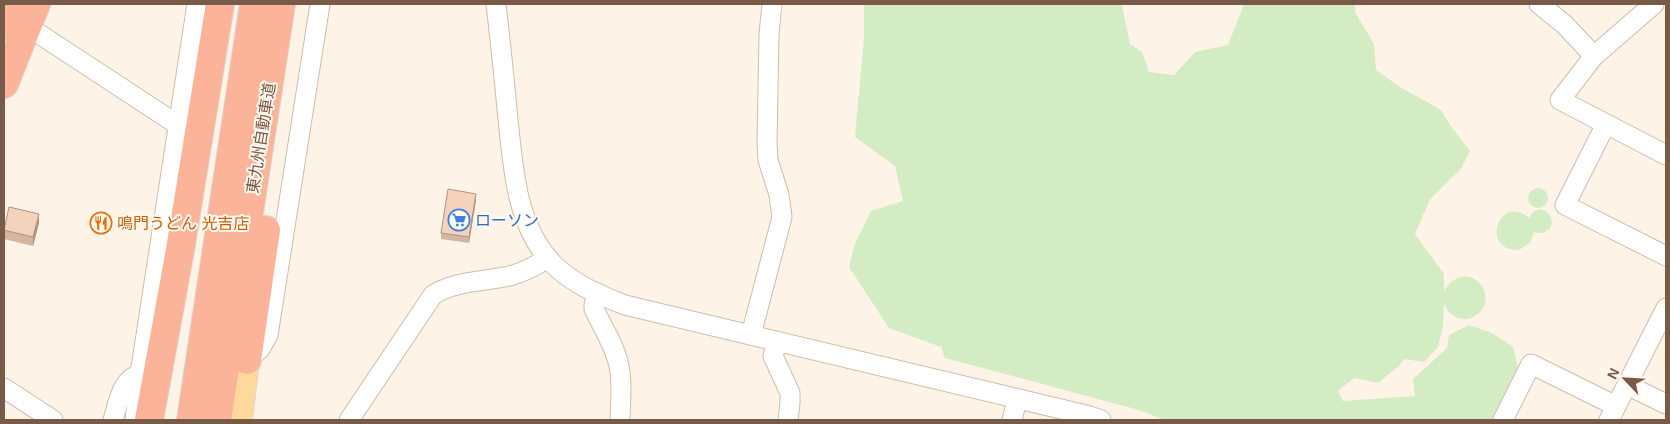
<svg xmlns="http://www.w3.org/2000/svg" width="1670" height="424" font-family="Helvetica,'Noto Sans JP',sans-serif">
  <rect width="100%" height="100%" fill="#fdf4e7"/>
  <g fill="#d4ecc4">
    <path d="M 864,4 L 1119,4 L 1122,6 L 1130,44 L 1142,52 L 1149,72 L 1174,75 L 1195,52 L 1228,45 L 1244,4 L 1355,4 L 1355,12 L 1374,44 L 1376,70 L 1400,87 L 1441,110 L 1450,125 L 1470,151 L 1461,169 L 1430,199 L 1415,234 L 1444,274 L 1444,291 C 1467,255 1501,295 1478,314 C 1474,317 1469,319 1464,319 C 1454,319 1447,311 1444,303 L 1443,325 L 1438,347 L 1424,362 L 1404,359 L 1399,366 L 1378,383 L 1354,378 L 1338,391 L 1343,401 L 1415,396 L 1413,379 L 1447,348 L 1449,335 L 1469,325 L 1492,333 L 1513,347 L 1518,368 L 1513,385 L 1492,420 L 1164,420 L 1139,410 L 945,358 L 941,347 L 889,328 L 849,267 L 855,244 L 871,211 L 903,201 L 895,166 L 855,137 L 864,38 Z"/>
    <circle cx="1538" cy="198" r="10"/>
    <path d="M 1540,209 C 1548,211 1551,215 1552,223 C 1550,231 1543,235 1534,232 L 1530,243 L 1519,250 C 1478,251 1500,192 1529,218 L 1533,212 Z"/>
  </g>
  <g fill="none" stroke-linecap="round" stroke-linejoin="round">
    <g stroke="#d0bcab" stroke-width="21">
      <g id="minor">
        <path d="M 496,4 C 500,39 504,74 507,110 C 513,162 514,224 553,264 C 573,284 599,295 625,305 L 1090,416 L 1101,420"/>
        <path d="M 1539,4 L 1564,24 L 1594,56"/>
        <path d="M 1654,4 L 1594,56 L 1560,100 L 1666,155"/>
        <path d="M 27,26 L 178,125"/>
        <path d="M 1606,124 L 1565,205 L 1666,256"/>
        <path d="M 597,293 L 594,305 L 594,309 C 603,328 615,346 619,366 C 623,384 620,402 620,420"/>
        <path d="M 751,335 L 782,217 L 779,195 L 768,160 L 767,143 L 769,34 L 772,4"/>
        <path d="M 777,342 L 773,356 L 790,393 L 790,403 L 788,420"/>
        <path d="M 247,360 L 260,349 L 268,335 L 320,4"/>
        <path d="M 1627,385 L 1666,404"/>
        <path d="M 4,388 L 53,420"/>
        <path d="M 113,420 C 118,404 121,379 140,374"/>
        <path d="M 135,420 L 140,374 L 197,4"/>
        <path d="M 349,420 L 433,295 C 456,280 487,282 513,275 C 526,271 537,265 548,258"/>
        <path d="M 1012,420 L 1017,399"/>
        <path d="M 1503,420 L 1531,364 L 1616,406"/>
        <path d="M 1609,420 L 1666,308"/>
      </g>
    </g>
    <g stroke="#dcd4d0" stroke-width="26">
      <path id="major" d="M 240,420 L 247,360"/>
    </g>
    <g stroke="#dcd4d0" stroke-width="30">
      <g id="highway">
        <path d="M 4,25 L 12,4"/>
        <path d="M 4,84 L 36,4"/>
        <path d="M 247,360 L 266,230"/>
        <path d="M 149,420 L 180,250 L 220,4"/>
        <path d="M 191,420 L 254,4"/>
        <path d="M 217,420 L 281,4"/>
      </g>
    </g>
    <use href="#minor" stroke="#fff" stroke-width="19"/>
    <use href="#major" stroke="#ffd99c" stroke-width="24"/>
    <use href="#highway" stroke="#fbb39a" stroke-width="28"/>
  </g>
  <g fill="#d3b5a2">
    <path d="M 476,200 L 469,243 L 441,239 L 441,233 Z"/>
    <path d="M 39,223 L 33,246 L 4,239 L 4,228 Z"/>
  </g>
  <g fill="#ac9384">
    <path d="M 476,194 L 476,200 L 469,243 L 469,237 Z"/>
    <path d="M 39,214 L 39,223 L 33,246 L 33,237 Z"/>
  </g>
  <g fill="#f5d2bc" stroke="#ac9384">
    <path d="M 448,189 L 476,194 L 469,237 L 441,233 Z"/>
    <path d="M 9,207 L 39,214 L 33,237 L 4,230 Z"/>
  </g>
  <defs>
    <g id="supermarket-ring" transform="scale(1.125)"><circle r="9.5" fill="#fff8ee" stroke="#3f7fe0" stroke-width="1.5"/><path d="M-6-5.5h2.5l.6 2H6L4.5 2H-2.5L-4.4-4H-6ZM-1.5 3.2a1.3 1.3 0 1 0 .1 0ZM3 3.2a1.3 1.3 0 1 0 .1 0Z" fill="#3f7fe0"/></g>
    <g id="restaurant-ring" transform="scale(1.125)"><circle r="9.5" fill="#fff8ee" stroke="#e8710a" stroke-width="1.5"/><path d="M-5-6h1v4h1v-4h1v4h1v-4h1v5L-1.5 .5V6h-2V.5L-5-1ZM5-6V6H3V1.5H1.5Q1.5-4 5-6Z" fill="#e8710a"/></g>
  </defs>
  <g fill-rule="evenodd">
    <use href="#supermarket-ring" x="459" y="220"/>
    <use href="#restaurant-ring" x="101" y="223"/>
  </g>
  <g text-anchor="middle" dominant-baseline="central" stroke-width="4" stroke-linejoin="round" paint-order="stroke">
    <g font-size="16" fill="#795a49" stroke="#fff8ee">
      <text transform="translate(261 138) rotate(-81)">東九州自動車道</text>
    </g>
    <g font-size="16" fill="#366cbe" stroke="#fff8ee" text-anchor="start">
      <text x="475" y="220">ローソン</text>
    </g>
    <g font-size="16" fill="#c56008" stroke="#fff8ee" text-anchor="start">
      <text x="117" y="223">鳴門うどん 光吉店</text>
    </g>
  </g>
  <rect width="1670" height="424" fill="none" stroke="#795a49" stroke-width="10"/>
  <g transform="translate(1625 379) rotate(295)" stroke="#fff8ee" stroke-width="4" paint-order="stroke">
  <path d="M0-4L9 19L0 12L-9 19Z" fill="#795a49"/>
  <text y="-8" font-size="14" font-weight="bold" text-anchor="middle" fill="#795a49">N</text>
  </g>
</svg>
